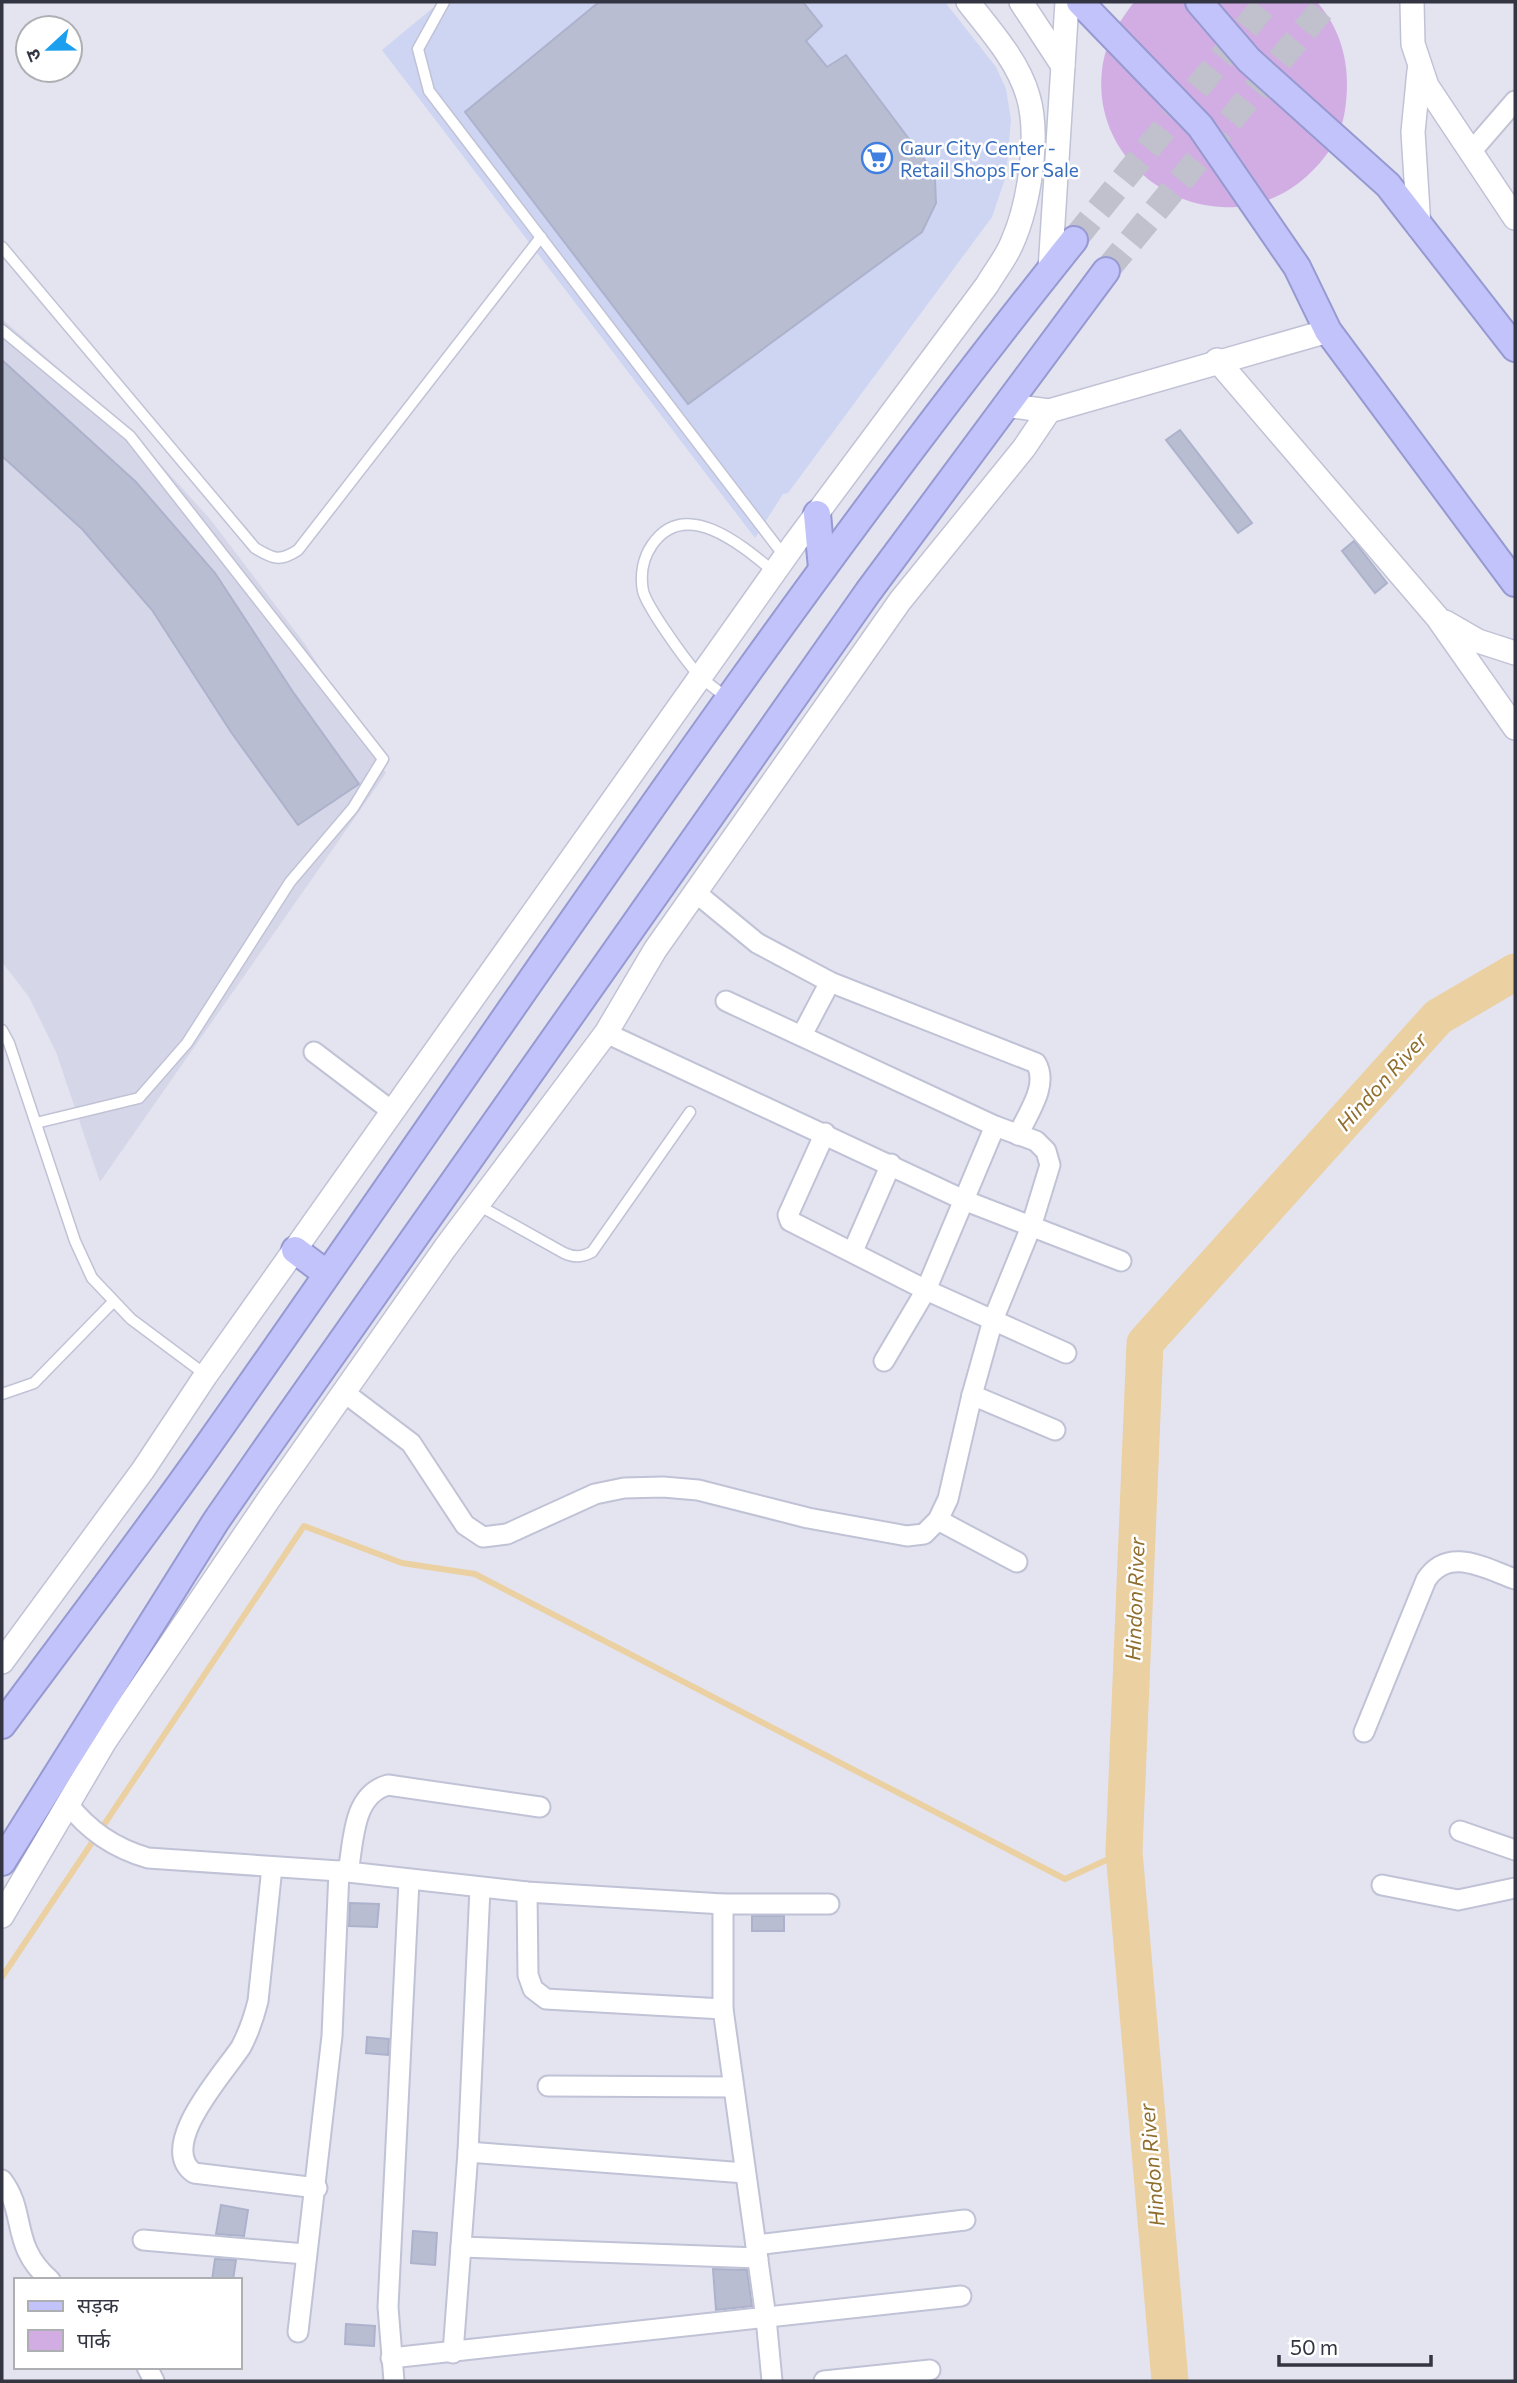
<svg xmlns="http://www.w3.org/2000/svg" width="1517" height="2383" font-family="Commissioner,'Noto Sans Devanagari',sans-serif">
  <rect width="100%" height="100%" fill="#e3e4f0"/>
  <path fill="#d5d7e8" d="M 2,319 L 102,406 L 153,456 L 210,519 L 305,644 L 386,773 L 100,1182 L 56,1052 L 29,997 L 2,962 Z"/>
  <path fill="#ced5f2" d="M 440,2 L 945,2 L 996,67 L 1006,89 L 1011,120 L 1006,176 L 992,217 L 788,493 L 783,494 L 755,538 L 382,50 Z"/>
  <path fill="#d2ade3" d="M 1134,2 L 1317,2 C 1344,33 1351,70 1345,110 C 1341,138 1326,159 1306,177 C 1220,253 1084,175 1103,63 C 1107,39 1120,21 1134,2 Z"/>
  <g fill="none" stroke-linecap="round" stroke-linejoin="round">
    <path stroke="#ebd0a1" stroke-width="6" d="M 2,1977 L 304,1526 L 402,1563 L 475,1574 L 1065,1879 L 1124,1852"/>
    <path stroke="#ebd0a1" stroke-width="37" d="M 1170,2381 L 1124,1852 L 1145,1343 L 1438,1017 L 1515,972"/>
  </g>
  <g fill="#b9bdd1" stroke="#adb2cc" stroke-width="2">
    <path d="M 599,2 L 803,2 L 822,26 L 806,41 L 827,67 L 846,55 L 927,163 L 935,180 L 936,203 L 922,232 L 688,404 L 465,112 Z"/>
    <path d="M 2,360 L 136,482 L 215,573 L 293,692 L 359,784 L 298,825 L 231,732 L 152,610 L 83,530 L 2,456 Z"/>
    <path d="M 1180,430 L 1252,523 L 1238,533 L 1166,440 Z"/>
    <path d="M 1354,541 L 1387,583 L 1375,593 L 1342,551 Z"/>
    <path d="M 350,1903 L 379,1904 L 377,1927 L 349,1926 Z"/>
    <rect x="752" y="1916" width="32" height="15"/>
    <path d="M 367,2037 L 389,2039 L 388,2055 L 366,2053 Z"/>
    <path d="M 221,2205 L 248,2210 L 244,2236 L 216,2234 Z"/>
    <path d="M 413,2231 L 437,2233 L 435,2265 L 411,2263 Z"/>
    <path d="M 215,2259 L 236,2260 L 233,2280 L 212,2280 Z"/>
    <path d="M 713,2269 L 747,2270 L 752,2306 L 716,2310 Z"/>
    <path d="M 346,2324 L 375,2326 L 374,2346 L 345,2344 Z"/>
  </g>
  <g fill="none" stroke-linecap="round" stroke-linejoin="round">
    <g stroke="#c0c1cd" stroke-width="26" stroke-dasharray="26 13" stroke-linecap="butt">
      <path d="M 1074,240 L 1267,2"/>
      <path d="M 1106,271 L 1328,2"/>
    </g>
    <g stroke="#c0c2d6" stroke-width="13">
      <g id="service">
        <path d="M 444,2 L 418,49 L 429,91 L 785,557"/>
        <path d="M 2,247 L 255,548 C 273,559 280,562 298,550 L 541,237"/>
        <path d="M 2,330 L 130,436 L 383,759 L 353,808 L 290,882 L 187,1043 L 139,1098 L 36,1123"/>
        <path d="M 728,699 C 720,692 711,686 703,679 C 690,668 647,607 643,591 C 640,575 643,558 652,545 C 685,496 743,546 774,572"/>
        <path d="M 2,1030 L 9,1043 L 75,1241 L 92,1278 L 131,1319 L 206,1375"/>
        <path d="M 478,1205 L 564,1253 C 575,1258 582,1257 592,1252 L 690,1112"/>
        <path d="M 2,1394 L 34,1383 L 113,1302"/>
      </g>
    </g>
    <g stroke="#c0c2d6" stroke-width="23">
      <g id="minor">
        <path d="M 1470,153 L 1515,101"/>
        <path d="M 695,892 L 757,943 L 830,982 L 1036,1063 C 1049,1085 1028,1113 1018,1135"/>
        <path d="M 606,1033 L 966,1201 L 1121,1261"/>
        <path d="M 802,1035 L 830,982"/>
        <path d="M 314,1052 L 393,1112"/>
        <path d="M 825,1133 L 788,1215 L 790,1221 L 926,1290 L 1066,1353"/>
        <path d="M 853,1251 L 891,1164"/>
        <path d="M 884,1361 L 926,1290 L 995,1126"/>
        <path d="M 345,1393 L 411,1443 L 465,1525 L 483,1537 L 507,1534 L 595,1494 L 624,1488 L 663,1487 L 698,1490 L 808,1518 L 907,1536 L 924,1534 L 938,1520 L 948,1499 L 972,1395 L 993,1320 L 1031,1227 L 1050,1165 L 1046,1151 L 1036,1141 L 995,1126 L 726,1001"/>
        <path d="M 972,1395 L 1055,1430"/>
        <path d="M 938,1520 L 1017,1562"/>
        <path d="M 1364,1732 L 1426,1580 C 1448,1546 1484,1568 1515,1579"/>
        <path d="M 67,1803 C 89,1831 114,1848 148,1858 L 339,1871 L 527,1892 L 723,1904 L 829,1904"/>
        <path d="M 1460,1831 L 1515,1850"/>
        <path d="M 272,1867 L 258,2001 C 254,2017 249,2032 241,2047 C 225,2072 156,2146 194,2173 L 317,2188"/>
        <path d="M 348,1872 C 354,1841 352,1795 388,1785 L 540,1807"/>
        <path d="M 1382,1885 L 1458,1900 L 1515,1888"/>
        <path d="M 527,1892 L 528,1975 L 533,1989 L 546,1999 L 723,2009"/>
        <path d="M 723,1904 L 723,2009 L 766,2318 L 772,2381"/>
        <path d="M 548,2086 L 733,2087"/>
        <path d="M 468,2152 L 745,2173"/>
        <path d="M 2,2180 C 27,2212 10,2246 50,2280"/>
        <path d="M 143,2240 L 305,2254"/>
        <path d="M 756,2245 L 965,2220"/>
        <path d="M 461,2247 L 758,2258"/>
        <path d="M 298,2332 L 332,2036 L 339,1871"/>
        <path d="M 453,2353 L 468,2152 L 480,1888"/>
        <path d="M 391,2358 L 961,2296"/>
        <path d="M 147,2367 L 154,2381"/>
        <path d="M 394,2381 L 388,2307 L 409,1881"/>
        <path d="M 824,2381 L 930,2370"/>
      </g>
    </g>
    <g stroke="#c0c2d6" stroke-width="26">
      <g id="tertiary">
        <path d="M 1021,2 L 1063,66"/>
        <path d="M 1412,2 L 1413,44 L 1427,86 L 1515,218"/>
        <path d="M 1419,227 L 1413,132 L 1419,71"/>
        <path d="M 1050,270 L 1067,2"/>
        <path d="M 1217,360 L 1437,617 L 1515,728"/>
        <path d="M 1005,405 L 1049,411 L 1328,331"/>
        <path d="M 1445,622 L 1478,641 L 1515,653"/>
        <path d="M 2,1662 L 143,1470 L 206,1375 L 795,543 L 987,285 C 995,271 1006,258 1012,243 C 1029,205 1040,136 1028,96 C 1018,61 990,30 968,2"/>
        <path d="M 2,1916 L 105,1741 L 269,1499 L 445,1248 L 606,1033 L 655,950 L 900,601 L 1024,448 L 1049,411"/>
      </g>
    </g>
    <g stroke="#9799d1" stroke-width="30">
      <g id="secondary">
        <path d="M 1080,2 L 1200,126 L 1297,267 L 1328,331 L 1515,583"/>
        <path d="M 1199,2 L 1249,60 L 1388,185 L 1515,348"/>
        <path d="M 817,514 L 822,568"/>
        <path d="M 295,1250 L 327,1274"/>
        <path d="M 2,1725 C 68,1636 135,1548 199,1458 C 487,1050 761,630 1074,240"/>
        <path d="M 2,1862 L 216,1521 L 261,1456 L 868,592 L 1106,271"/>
      </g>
    </g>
    <use href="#service" stroke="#fff" stroke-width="10"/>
    <use href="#minor" stroke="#fff" stroke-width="19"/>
    <use href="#tertiary" stroke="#fff" stroke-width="23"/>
    <use href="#secondary" stroke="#c2c3fb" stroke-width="26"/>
  </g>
  <defs>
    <g id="supermarket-ring" transform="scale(1.575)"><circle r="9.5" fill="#fff" stroke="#3f7fe0" stroke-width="1.5"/><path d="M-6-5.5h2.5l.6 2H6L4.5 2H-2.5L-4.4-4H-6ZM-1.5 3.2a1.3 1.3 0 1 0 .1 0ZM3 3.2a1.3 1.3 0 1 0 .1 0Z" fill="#3f7fe0"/></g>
  </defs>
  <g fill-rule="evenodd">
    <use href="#supermarket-ring" x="877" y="158"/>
  </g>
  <g text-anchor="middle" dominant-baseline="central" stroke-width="5" stroke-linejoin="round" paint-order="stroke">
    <g font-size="19" fill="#366cbe" stroke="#fff" text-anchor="start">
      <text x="900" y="147">Gaur City Center -<tspan x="900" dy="22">Retail Shops For Sale</tspan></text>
    </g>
    <g font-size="21" font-style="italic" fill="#906e2e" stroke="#fff">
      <text transform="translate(1381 1081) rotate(-48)">Hindon River</text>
      <text transform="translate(1134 1599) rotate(-88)">Hindon River</text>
      <text transform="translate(1151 2165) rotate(-95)">Hindon River</text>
    </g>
  </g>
  <rect width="1517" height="2383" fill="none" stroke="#333642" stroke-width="7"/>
  <rect x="14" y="2278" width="228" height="91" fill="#ffffff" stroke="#adafb3" stroke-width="2"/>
  <rect x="28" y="2301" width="35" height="10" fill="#c2c3fb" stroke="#adafb3" stroke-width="2"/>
  <text x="77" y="2313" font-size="21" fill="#333642">सड़क</text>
  <rect x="28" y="2330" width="35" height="21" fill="#d2ade3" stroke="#adafb3" stroke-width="2"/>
  <text x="77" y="2348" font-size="21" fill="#333642">पार्क</text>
  <g transform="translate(49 49) rotate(248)"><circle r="33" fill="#ffffff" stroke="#adafb3" stroke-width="2"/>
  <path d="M0-5L12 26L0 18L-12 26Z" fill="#1c9fee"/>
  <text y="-10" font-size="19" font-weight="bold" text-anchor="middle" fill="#333642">उ</text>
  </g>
  <path d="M1279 2355v10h152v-10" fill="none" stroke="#333642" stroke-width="3.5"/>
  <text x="1290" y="2355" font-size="21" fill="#333642" stroke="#ffffff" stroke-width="5" paint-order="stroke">50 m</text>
</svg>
